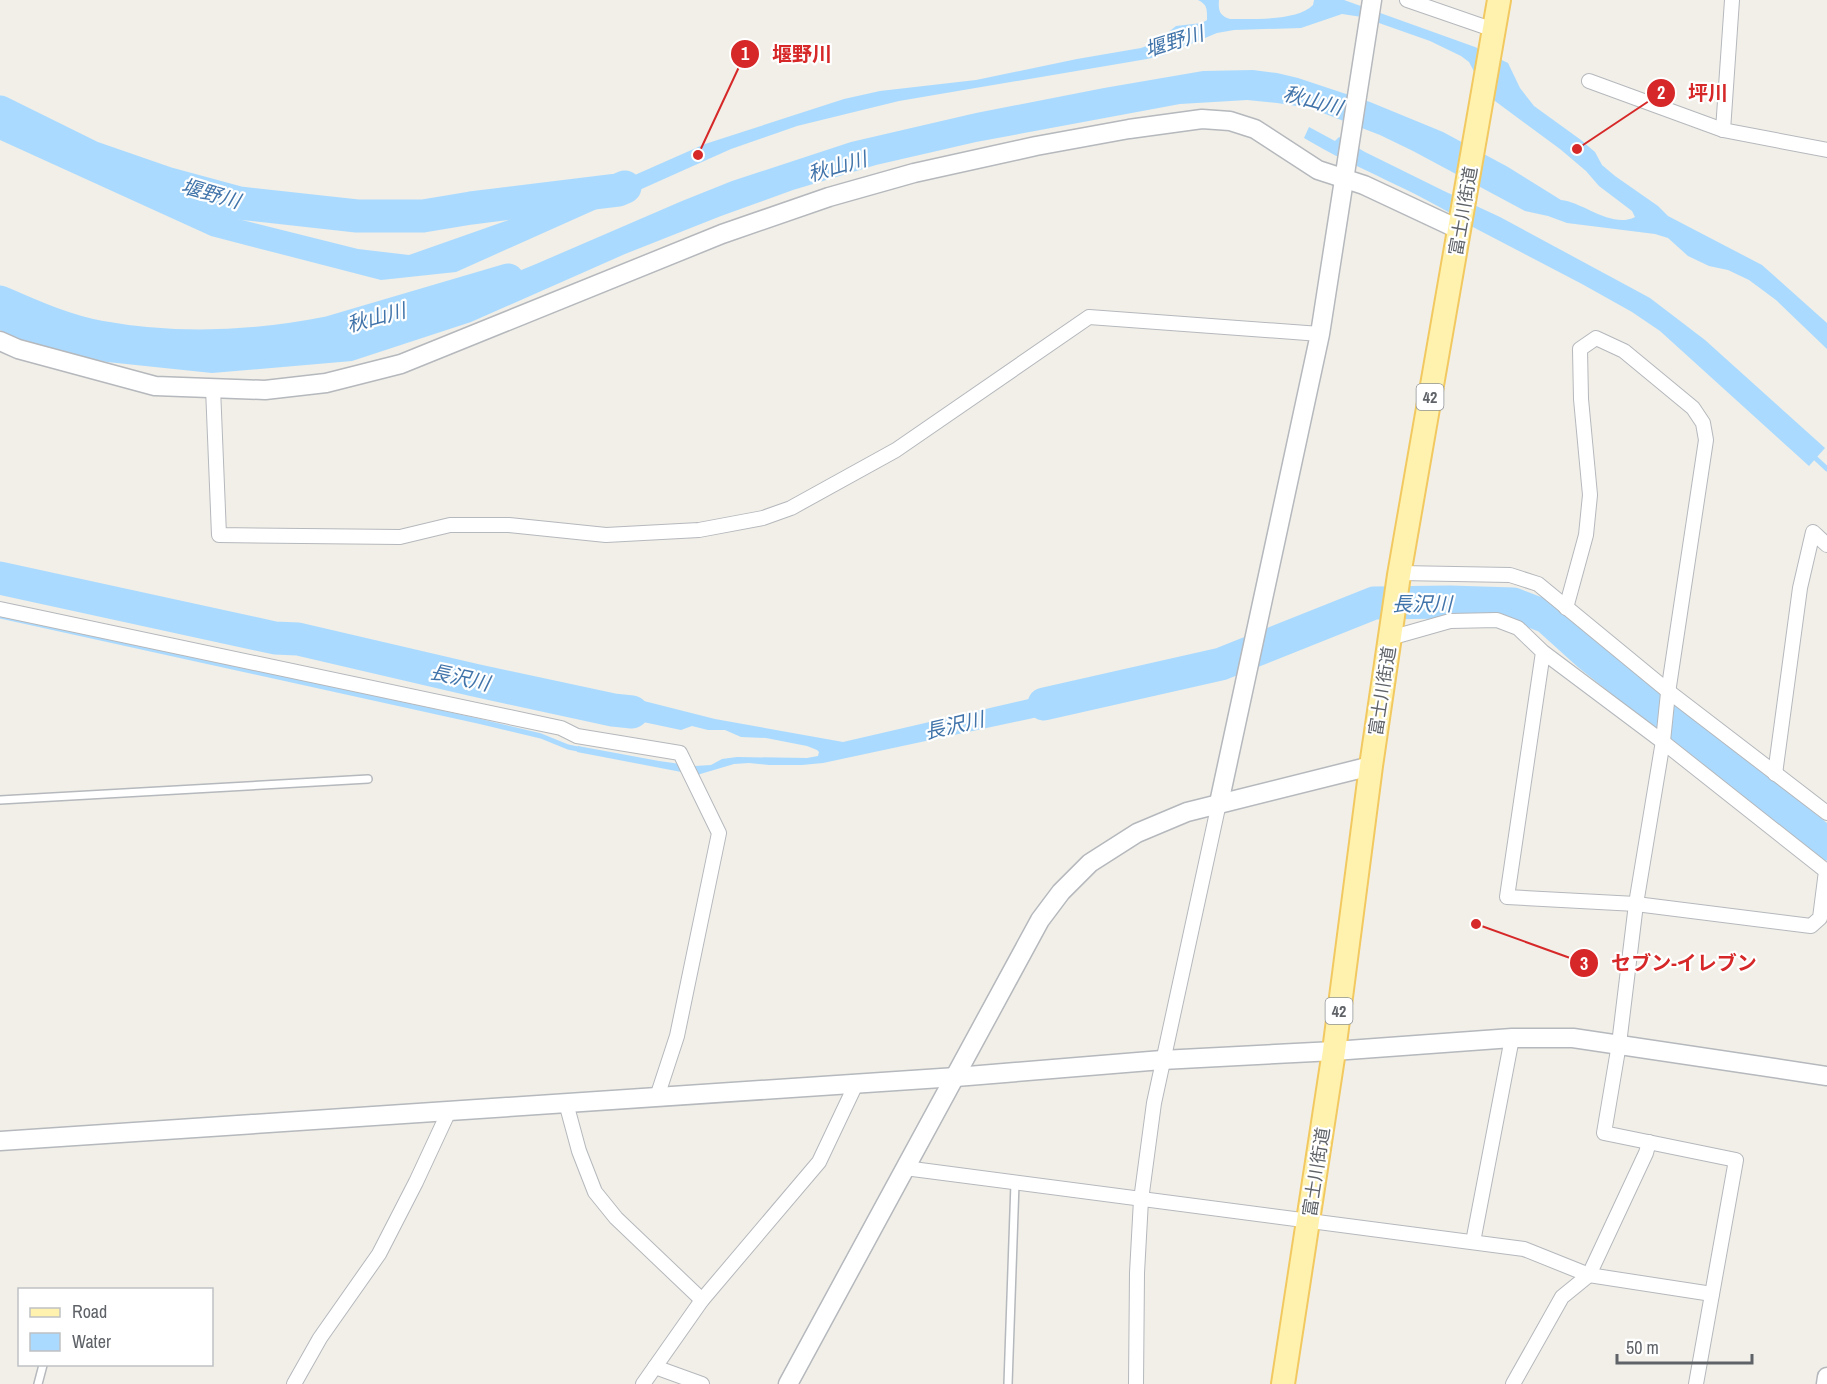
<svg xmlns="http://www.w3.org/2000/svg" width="1827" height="1384" font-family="'Archivo Narrow','Noto Sans JP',sans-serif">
  <rect width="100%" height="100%" fill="#f1efe8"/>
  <g fill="#aadaff">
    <path d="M 1198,0 L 1219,0 C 1218,11 1220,16 1230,19 C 1252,19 1298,21 1313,5 L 1314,0 L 1344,0 L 1475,47 L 1508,63 L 1520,88 L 1534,106 L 1581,140 L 1595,152 L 1602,165 L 1615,176 L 1658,206 L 1668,216 L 1762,265 L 1827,323 L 1827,349 L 1776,300 L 1749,280 L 1728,270 L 1709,266 L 1688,256 L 1668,238 L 1655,234 L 1567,223 L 1548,216 L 1525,211 L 1413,151 L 1380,135 L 1310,108 L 1277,103 L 1247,100 L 1180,104 L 976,142 L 876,165 L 793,190 L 721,216 L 625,254 L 471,322 L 352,361 L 212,373 L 107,362 L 27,345 L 0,330 L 0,308 L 29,325 L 111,344 L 212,355 L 288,346 L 364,334 L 536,264 L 682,201 L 732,181 L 851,142 L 976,113 L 1104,88 L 1203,71 L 1253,70 L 1277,73 L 1298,78 L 1370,102 L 1443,132 L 1508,167 L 1561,200 C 1583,202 1612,229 1635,217 L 1632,211 L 1599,186 L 1586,171 L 1560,149 L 1495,101 L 1479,81 L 1469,62 L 1461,56 L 1430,41 L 1362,17 L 1342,14 L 1301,28 L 1234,30 L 1217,33 L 1164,55 L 1147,59 L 899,101 L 797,126 L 731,149 L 456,272 L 381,280 L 211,236 L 0,140 L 0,116 L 25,131 L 137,183 L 210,212 L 358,249 L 409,255 L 628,178 L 705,144 L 844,99 L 880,91 L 976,80 L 1077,59 L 1141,48 L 1155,43 L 1176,26 L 1202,23 L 1207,20 C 1207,10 1208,5 1198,0 Z"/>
    <path d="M 1309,127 L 1335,141 L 1339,137 L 1365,152 L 1444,191 L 1500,217 L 1650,298 L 1705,340 L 1825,448 L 1809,466 L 1660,331 L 1632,312 L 1582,284 L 1469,225 C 1417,190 1357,170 1304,138 Z"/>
    <path d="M 1085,686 L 1094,705 L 823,763 L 802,765 L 769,765 L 749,763 L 734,764 L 697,775 L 577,752 L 578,746 L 659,761 L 695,766 L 711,765 L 722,759 L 737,757 L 807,758 L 818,756 L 819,752 L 817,750 L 807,746 L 766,738 L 741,737 L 725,730 L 708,730 L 692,726 L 681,730 L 586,710 L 589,699 C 604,701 618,706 632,698 L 715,719 L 843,742 Z"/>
  </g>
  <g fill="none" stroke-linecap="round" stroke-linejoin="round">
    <g stroke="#aadaff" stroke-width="5">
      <path d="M 1811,454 L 1827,469"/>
      <path d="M 0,616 L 478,721 L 541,736 L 568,747 L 583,750"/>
    </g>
    <g stroke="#aadaff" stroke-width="33">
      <path d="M 0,112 L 91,157 L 169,184 L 239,203 L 357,216 L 423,216 L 471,208 L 618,190 L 625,187"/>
      <path d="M 0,302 C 32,316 65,331 99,337 C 175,351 252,348 328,333 L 508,280"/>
      <path d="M 0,578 L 275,638 L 298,639 L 474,680 L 613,710 L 632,712"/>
      <path d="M 1044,704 L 1221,664 L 1374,603 L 1450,602 L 1513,604 L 1547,617 L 1588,654 L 1827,844"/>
    </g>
    <g stroke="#b5b8bc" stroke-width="10">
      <g id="service">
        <path d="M 0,800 L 368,779"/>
        <path d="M 38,1384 L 43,1365"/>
        <path d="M 1008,1384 L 1015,1183"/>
      </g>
    </g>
    <g stroke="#b5b8bc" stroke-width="16">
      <g id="minor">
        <path d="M 1407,0 L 1494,30"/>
        <path d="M 1589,81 L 1723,130 L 1827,150"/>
        <path d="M 1723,130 L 1732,0"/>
        <path d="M 213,388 L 219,535 L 400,537 L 450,525 L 509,525 L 606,535 L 699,530 L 763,518 L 791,508 L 896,450 L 1089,317 L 1320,334"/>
        <path d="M 1400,573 L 1510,575 L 1538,584 L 1668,691 L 1827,813"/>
        <path d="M 1566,608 L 1586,535 L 1590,495 L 1581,399 L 1580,349 L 1596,338 L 1624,351 L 1693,408 L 1703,423 L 1706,440 L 1668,693 L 1663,741 L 1636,904 L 1619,1044 L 1604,1133 L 1736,1160 L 1696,1384"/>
        <path d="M 0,609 L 561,728 L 577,736 L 680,753 L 719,833 L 677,1036 L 657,1097"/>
        <path d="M 1390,638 L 1450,621 L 1497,620 L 1518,628 L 1543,652 L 1663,742 L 1826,871 L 1820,918 L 1811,926 L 1636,904 L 1507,897 L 1543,652"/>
        <path d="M 1775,774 L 1800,588 L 1813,532 L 1827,545"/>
        <path d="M 566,1103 L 579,1151 L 595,1192 L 616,1218 L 702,1300"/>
        <path d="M 905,1168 L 1524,1249 L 1589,1275 L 1712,1294"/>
        <path d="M 1473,1242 L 1512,1038"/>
        <path d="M 655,1367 L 702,1384"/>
        <path d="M 294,1384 L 320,1338 L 379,1254 L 416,1182 L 449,1111"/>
        <path d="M 643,1384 L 702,1300 L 819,1162 L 856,1084"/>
        <path d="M 1136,1384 L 1137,1273 L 1141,1200 L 1154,1103 L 1219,803"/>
        <path d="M 1513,1384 L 1562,1297 L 1589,1275 L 1646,1153 L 1649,1142"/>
      </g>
    </g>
    <g stroke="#b5b8bc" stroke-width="21">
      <g id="tertiary">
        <path d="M 0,341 L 18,349 L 155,386 L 265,390 L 326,383 L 401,364 L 722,234 L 829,197 L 914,173 L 1036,146 L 1129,129 L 1202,119 L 1230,121 L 1255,129 L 1318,170 L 1364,185 L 1460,230"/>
        <path d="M 1219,803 L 1320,334 L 1372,0"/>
        <path d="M 0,1141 L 956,1077 L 1162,1060 L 1334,1051 L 1512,1038 L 1573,1038 L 1827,1076"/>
        <path d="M 788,1384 L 1040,920 L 1061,892 L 1090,863 L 1137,833 L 1187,812 L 1371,766"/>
        <path d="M 1826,1384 L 1827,1377"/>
      </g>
    </g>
    <g stroke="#f2c960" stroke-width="26">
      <path id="primary" d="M 1283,1384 L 1334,1051 L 1371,766 L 1399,575 L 1499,0"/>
    </g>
    <use href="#service" stroke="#fff" stroke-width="7"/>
    <use href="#minor" stroke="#fff" stroke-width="14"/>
    <use href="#tertiary" stroke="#fff" stroke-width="18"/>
    <use href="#primary" stroke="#fff2af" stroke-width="22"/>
  </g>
  <g text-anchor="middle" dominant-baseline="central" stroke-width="4.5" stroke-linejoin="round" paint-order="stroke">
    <g fill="#fff" stroke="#8f9295" stroke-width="1.5">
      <rect x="1416.5" y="384" width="27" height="26" rx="4.5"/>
      <rect x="1325.5" y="998" width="27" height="26" rx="4.5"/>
    </g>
    <g font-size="16" font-weight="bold" fill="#5f6368">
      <text x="1430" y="397">42</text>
      <text x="1339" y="1011">42</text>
    </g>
    <g font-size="18" fill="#5f6368" stroke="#fff">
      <text transform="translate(1463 211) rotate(-80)">富士川街道</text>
      <text transform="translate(1382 691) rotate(-81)">富士川街道</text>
      <text transform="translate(1316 1172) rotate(-81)">富士川街道</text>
    </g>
    <g font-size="20" font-style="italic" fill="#4174aa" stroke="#fff">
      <text transform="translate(1174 41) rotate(-17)">堰野川</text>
      <text transform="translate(1313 100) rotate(15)">秋山川</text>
      <text transform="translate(837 166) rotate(-16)">秋山川</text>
      <text transform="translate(211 193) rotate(16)">堰野川</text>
      <text transform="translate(376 317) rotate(-15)">秋山川</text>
      <text x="1422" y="603">長沢川</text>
      <text transform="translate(460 677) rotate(12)">長沢川</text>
      <text transform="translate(954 725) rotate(-13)">長沢川</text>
    </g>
  </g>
  <path fill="none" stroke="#d62828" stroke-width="2" d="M698 155L745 54M1577 149L1661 93M1476 924L1584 963"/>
  <g fill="#d62828" stroke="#fff" stroke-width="2">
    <circle cx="698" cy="155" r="6"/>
    <circle cx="1577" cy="149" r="6"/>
    <circle cx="1476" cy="924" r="6"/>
    <circle cx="745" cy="54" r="15"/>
    <circle cx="1661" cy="93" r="15"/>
    <circle cx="1584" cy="963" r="15"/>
  </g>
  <g font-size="18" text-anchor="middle" font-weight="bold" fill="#fff">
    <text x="745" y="60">1</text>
    <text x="1661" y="99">2</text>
    <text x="1584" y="970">3</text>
  </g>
  <g font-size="20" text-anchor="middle" font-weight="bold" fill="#d62828" stroke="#fff" stroke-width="4.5" stroke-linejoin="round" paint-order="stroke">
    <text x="802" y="61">堰野川</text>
    <text x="1708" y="100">坪川</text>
    <text x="1684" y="970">セブン-イレブン</text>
  </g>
  <rect x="18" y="1288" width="195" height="78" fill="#ffffff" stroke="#bfc1c3" stroke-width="1.5"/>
  <rect x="30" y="1308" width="30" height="9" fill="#fff2af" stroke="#bfc1c3" stroke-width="1.5"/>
  <text x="72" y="1318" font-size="18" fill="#5f6368">Road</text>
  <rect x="30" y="1333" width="30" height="18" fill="#aadaff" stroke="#bfc1c3" stroke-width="1.5"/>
  <text x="72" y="1348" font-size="18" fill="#5f6368">Water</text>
  <path d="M1617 1354v9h135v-9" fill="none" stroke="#5f6368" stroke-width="3"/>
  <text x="1626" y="1354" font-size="18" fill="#5f6368" stroke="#ffffff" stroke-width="4.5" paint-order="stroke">50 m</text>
</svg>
